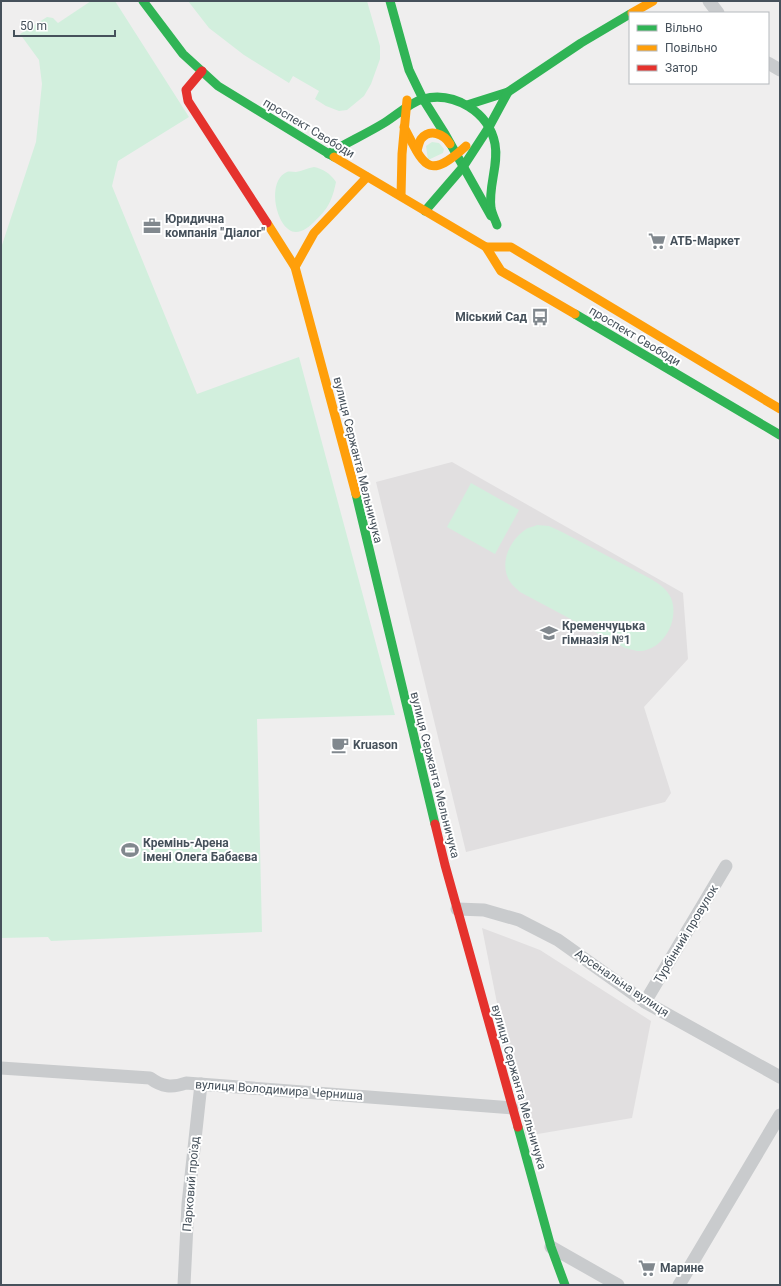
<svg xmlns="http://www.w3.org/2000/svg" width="781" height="1286" font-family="Roboto,sans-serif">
  <rect width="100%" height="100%" fill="#efeeee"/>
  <g fill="#e1dfe0">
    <path d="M 452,462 L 683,593 L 688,659 L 644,707 L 671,793 L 665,802 L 466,852 L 376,482 Z"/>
    <path d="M 482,928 L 540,950 L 651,1021 L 632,1118 L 526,1136 L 504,1038 Z"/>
  </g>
  <g fill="#d2efdd">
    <path d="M 91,1 L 115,1 L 189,117 L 118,161 L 112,186 L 197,394 L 299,357 L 395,715 L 257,719 L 262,932 L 51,941 L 48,937 L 1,938 L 1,248 L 36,142 L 42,84 L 39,60 L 20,34 L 47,17 L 53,18 L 58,23 Z"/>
    <path d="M 188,1 L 367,1 L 380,46 L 380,59 L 371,84 L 364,96 L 347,110 L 339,111 L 326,106 L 315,99 L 319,91 L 293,76 L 289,83 L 244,55 L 209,28 Z"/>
    <path d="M 432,142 L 439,143 L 444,149 L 443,153 L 428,160 L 426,146 Z"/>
    <path d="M 314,167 C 323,169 330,173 336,182 C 332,201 328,209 314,222 C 310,226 303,232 296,232 C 277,232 265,181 287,172 C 289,171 293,172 296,172 C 302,171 308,168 314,167 Z"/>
    <path d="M 471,483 L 519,510 L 495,554 L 447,527 Z"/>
    <path d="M 537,525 L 549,526 L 562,532 L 651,579 C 659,584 667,589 671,598 C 680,620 663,652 637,651 C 633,650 629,649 625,648 L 520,592 C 517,589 513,586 511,583 C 498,565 509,541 525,530 C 528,527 533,527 537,525 Z"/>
  </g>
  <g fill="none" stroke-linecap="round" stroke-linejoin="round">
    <g stroke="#c9cbcd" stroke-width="13">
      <path d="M 709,1 L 718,13"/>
      <path d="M 768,63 L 780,70"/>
      <path d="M 457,909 L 484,910 L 519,920 L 558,940 L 645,1002 L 780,1077"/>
      <path d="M 645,1002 L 726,866"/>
      <path d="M 1,1068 L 150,1078 C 162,1087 172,1088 186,1083 L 512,1108"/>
      <path d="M 551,1247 L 618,1285"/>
      <path d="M 184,1285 L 188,1204 L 201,1084"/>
      <path d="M 679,1285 L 780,1115"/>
    </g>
    <g stroke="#30b455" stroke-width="9">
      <path d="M 143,1 L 183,54 L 218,86 L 334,157"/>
      <path d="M 390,1 L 409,70 L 423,99 L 445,134 L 491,216"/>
      <path d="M 467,105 L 508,92 L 581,43 L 630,14"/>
      <path d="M 328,154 C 346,143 366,134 384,123 C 397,115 409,103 423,99 C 454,91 489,112 495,144 C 499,165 488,186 491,208 C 492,214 495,219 497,225"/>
      <path d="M 425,211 L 463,167 L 489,127 L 508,92"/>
      <path d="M 575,314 L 780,435"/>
      <path d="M 356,494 L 435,824"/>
      <path d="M 518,1127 L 551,1247 L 565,1285"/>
    </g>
    <g stroke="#ff9f0a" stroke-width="9">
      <path d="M 632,13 L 653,1"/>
      <path d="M 404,127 C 424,165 427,182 466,146"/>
      <path d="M 417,151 C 418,147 419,142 421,139 C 430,128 444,134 450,144"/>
      <path d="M 334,157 L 486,247 L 501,271 L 575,314"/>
      <path d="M 401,196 L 402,154 L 407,100"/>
      <path d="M 267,223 L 295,267 L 356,494"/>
      <path d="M 486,247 L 511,247 L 780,409"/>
      <path d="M 295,267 L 314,233 L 367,177"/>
    </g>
    <g stroke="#e5322d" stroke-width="9">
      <path d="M 202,71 L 186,90 L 188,101 L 267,223"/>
      <path d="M 435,824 L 445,865 L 518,1127"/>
    </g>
  </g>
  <defs>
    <g id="office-bare" transform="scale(1.38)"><path d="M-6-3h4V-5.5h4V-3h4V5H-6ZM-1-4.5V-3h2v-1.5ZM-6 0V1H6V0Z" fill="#81888e" stroke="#fff" stroke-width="2.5" paint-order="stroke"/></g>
    <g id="supermarket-bare" transform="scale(1.38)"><path d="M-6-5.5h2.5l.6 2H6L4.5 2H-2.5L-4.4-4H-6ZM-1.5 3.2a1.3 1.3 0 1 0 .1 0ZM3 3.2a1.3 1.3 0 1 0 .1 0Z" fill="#81888e" stroke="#fff" stroke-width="2.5" paint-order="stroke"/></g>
    <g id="bus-bare" transform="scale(1.38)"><path d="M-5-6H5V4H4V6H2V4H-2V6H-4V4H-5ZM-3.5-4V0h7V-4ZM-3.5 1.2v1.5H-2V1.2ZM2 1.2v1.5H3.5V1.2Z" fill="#81888e" stroke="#fff" stroke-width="2.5" paint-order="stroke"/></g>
    <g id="school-bare" transform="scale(1.38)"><path d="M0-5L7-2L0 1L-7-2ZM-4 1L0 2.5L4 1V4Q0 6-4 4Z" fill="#81888e" stroke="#fff" stroke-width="2.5" paint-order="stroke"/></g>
    <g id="cafe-bare" transform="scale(1.38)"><path d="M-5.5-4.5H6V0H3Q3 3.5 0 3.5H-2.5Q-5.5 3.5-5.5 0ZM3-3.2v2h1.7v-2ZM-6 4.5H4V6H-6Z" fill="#81888e" stroke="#fff" stroke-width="2.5" paint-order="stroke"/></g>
    <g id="stadium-bare" transform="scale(1.38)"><path d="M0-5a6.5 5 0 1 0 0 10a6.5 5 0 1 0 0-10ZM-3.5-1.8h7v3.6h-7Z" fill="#81888e" stroke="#fff" stroke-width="2.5" paint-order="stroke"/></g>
  </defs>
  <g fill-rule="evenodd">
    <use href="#office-bare" x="152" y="226"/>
    <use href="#supermarket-bare" x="657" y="241"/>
    <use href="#bus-bare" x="540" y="317"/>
    <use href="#school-bare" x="549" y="633"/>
    <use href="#cafe-bare" x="340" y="745"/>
    <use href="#stadium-bare" x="130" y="850"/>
    <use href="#supermarket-bare" x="647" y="1268"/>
  </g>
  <g text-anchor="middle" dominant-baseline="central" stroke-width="4" stroke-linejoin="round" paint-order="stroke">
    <g font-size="12" fill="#46515b" stroke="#fff">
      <text transform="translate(309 128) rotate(31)">проспект Свободи</text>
      <text transform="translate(635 336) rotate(31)">проспект Свободи</text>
      <text transform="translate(358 460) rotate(76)">вулиця Сержанта Мельничука</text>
      <text transform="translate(435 775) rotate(76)">вулиця Сержанта Мельничука</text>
      <text transform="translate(686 934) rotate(-59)">Турбінний провулок</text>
      <text transform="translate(622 983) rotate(34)">Арсенальна вулиця</text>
      <text transform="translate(519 1087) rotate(74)">вулиця Сержанта Мельничука</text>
      <text transform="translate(279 1090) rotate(4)">вулиця Володимира Черниша</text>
      <text transform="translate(191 1184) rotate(-85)">Парковий проїзд</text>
    </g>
    <g font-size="12" font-weight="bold" fill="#46515b" stroke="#fff" text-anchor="start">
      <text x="165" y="219">Юридична<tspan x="165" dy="14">компанія "Діалог"</tspan></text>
      <text x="670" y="241">АТБ-Маркет</text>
      <text x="527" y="317" text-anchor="end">Міський Сад</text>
      <text x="562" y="626">Кременчуцька<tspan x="562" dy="14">гімназія №1</tspan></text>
      <text x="353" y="745">Kruason</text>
      <text x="143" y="843">Кремінь-Арена<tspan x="143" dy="14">імені Олега Бабаєва</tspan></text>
      <text x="660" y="1268">Марине</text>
    </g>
  </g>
  <rect width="781" height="1286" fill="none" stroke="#46515b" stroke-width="4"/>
  <rect x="629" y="12" width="140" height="72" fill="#ffffff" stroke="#b5b9bd"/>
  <rect x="637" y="25" width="20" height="6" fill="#30b455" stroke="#b5b9bd"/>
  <text x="665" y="32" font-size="12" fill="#46515b">Вільно</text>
  <rect x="637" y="45" width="20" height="6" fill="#ff9f0a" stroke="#b5b9bd"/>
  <text x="665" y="52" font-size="12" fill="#46515b">Повільно</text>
  <rect x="637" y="65" width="20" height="6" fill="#e5322d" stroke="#b5b9bd"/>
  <text x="665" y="72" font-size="12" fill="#46515b">Затор</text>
  <path d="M14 30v6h101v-6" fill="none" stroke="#46515b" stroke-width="2"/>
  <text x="20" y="30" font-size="12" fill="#46515b" stroke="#ffffff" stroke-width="3" paint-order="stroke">50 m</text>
</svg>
